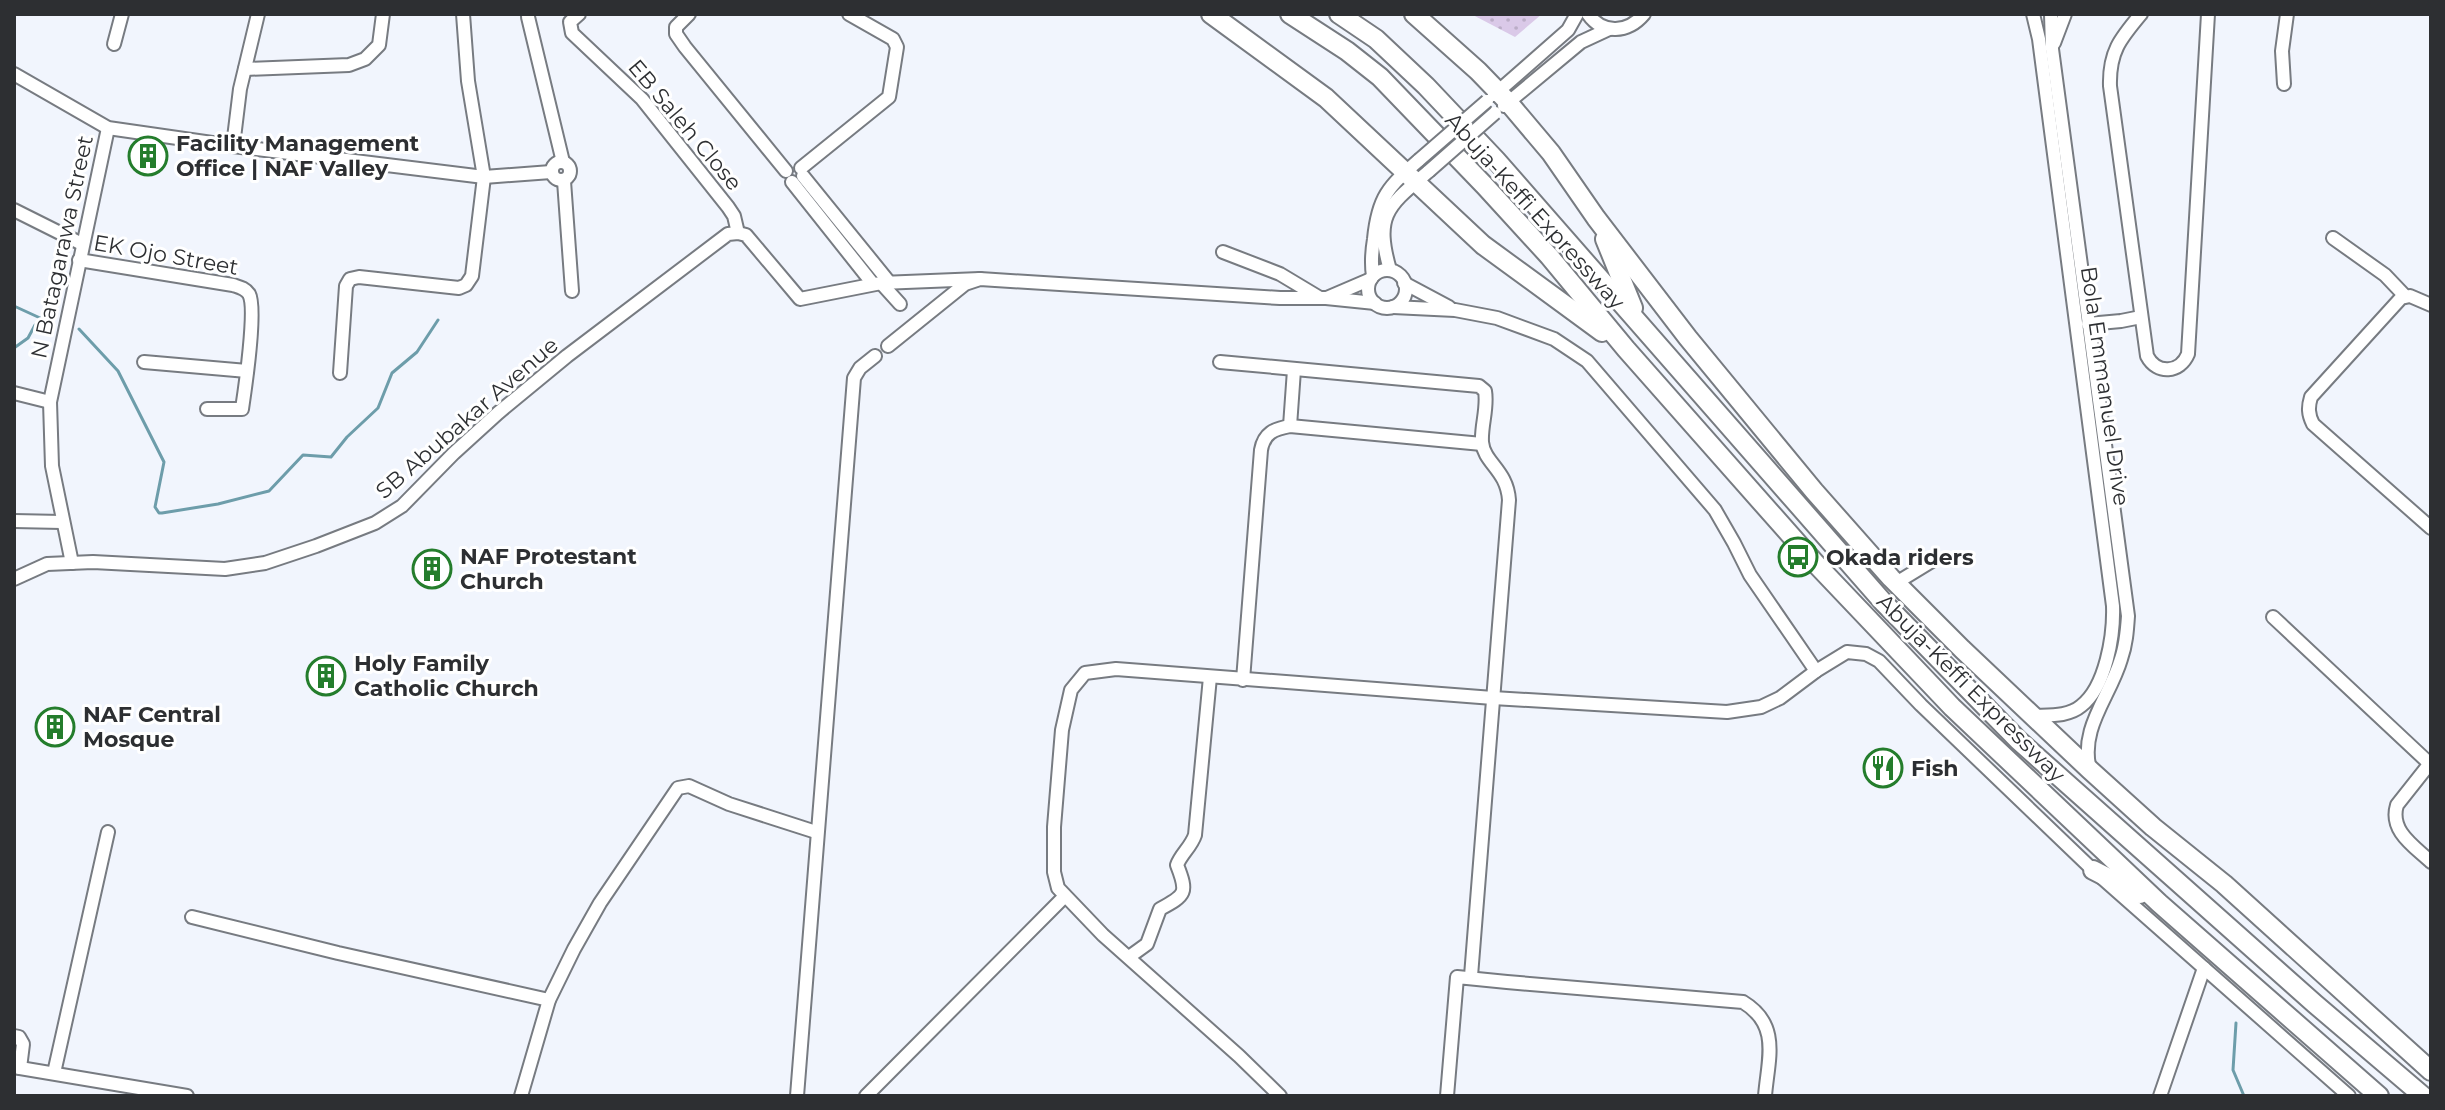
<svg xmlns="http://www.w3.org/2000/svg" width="2445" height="1110" font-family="Montserrat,sans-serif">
  <defs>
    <pattern id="grass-dots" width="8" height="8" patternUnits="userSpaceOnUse" patternTransform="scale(2)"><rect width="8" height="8" fill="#dac9e8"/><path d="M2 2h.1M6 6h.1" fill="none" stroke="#bbadc7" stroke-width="1.8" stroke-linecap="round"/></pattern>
  </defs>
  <rect width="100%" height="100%" fill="#f1f5fd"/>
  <path fill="url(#grass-dots)" d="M 1471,14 L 1542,14 L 1515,37 Z"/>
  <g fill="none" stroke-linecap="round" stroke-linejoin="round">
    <g stroke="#6d9daa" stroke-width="3">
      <path d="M 14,306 L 51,323"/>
      <path d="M 79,329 L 118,371 L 164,462 L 155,507 L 159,513 L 162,513 L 218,504 L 269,491 L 303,455 L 331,457 L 347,437 L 378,408 L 392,373 L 417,352 L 438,320"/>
      <path d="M 14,348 L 28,338 L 35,325 L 51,323"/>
      <path d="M 2236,1023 L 2233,1070 L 2244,1096"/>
    </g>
    <g stroke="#777b81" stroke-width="16">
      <g id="minor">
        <path d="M 579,14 L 570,22 L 572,33 L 642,99 L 728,207 L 734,216 L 738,233"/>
        <path d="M 689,14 L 676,27 L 676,34 L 685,47 L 786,171"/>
        <path d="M 1588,14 C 1603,35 1628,33 1644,14"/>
        <path d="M 2051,14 L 2052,49 L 2128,616 C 2127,631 2126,645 2121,659 C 2110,697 2079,728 2090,770"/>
        <path d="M 2141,14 C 2120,39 2109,52 2110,86 L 2147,356 C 2157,375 2180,373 2188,354 L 2208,14"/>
        <path d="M 528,17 L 563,162"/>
        <path d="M 2054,43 L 2065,14"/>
        <path d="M 114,44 L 122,14"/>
        <path d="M 245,69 L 349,65 L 365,59 L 379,45 L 383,14"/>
        <path d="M 14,74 L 108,128 L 233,146 L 240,89 L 258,14"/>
        <path d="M 2284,84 L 2282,51 L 2287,14"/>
        <path d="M 1494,95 L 1568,30 L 1577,14"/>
        <path d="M 1504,106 L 1581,42 L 1609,29"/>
        <path d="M 233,146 L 484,177 L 551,172"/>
        <circle cx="561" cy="171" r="9"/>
        <path d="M 801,168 L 889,97 L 897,47 L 893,39 L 849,14"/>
        <path d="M 803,176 L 889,282"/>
        <path d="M 564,181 L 572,291"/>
        <path d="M 792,182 L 873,284"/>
        <path d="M 14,210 L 82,244"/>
        <path d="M 2333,238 L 2385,275 L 2405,296"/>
        <path d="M 1223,252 L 1280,274 L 1320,298"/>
        <path d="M 79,260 L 233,285 C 239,287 245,288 249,294 C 257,308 245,389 242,409 L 207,409"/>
        <path d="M 1390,270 C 1374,214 1388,206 1429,171"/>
        <circle cx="1387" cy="289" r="19"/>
        <path d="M 1373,276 C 1371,263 1372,251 1374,239 C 1378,197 1388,187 1419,160"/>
        <path d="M 881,283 L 900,304"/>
        <path d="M 1404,283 L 1449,307"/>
        <path d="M 1329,297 L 1371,279"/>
        <path d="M 2431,305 L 2410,296 L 2401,298 L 2311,397 C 2308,407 2308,414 2313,424 L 2431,528"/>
        <path d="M 1393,307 L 1455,310 L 1497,318 L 1554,339 L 1587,361 L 1715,510 L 1734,543 L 1750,575 L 1816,671"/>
        <path d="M 2088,324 L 2121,321 L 2141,317"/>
        <path d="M 888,346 L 965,284 L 980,279 L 1280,298 L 1326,298 L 1375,303"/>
        <path d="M 144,362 L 247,371"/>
        <path d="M 1220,362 L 1479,386 L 1485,391 C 1488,408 1481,425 1482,442 C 1484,463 1507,470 1509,500 L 1471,976"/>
        <path d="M 340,373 L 346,286 L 350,279 L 359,277 L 459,288 L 466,285 L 472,276 L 484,177 L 468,81 L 463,14"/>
        <path d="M 14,393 L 50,402"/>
        <path d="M 1290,426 L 1294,370"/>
        <path d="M 14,521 L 62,522"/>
        <path d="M 72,563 L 52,466 L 50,402 L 108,128"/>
        <path d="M 14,579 L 47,564 L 93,562 L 225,569 L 265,563 L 316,546 L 375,523 L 402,506 L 454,453 L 498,413 L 567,356 L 728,234 L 738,233 L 746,235 L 800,299 L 881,283 L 980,279"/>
        <path d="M 1896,583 L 1932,561"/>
        <path d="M 2273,617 L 2430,764"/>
        <path d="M 1243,680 L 1261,450 C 1264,433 1274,429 1290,426 L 1482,444"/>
        <path d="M 2032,716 C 2048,715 2068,717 2081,706 C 2106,687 2114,635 2113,606 L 2039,39 L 2033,14"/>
        <path d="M 2431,762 L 2397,805 C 2389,831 2414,846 2431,862"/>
        <path d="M 192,917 L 338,953 L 549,1000"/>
        <path d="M 1129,957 L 1147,944 L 1160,909 C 1186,895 1188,893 1177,865 C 1181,854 1191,847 1195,835 L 1210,677"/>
        <path d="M 14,1036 L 19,1037 L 23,1044 L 20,1068"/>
        <path d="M 14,1067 L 187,1096"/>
        <path d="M 54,1073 L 108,832"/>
        <path d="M 521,1096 L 549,1000 L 574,949 L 600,903 L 678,788 L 689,786 L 729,804 L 816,832"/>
        <path d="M 797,1096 L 854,378 L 860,368 L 875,356"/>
        <path d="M 866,1096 L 1065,896"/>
        <path d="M 1280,1096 L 1239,1056 L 1103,935 L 1058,888 L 1054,872 L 1054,827 L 1062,730 L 1071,690 L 1085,673 L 1116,669 L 1493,698 L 1727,712 L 1761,707 L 1780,698 L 1816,671 L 1847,652 L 1866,654 L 1879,661 L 1921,705 L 2093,870 L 2349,1096"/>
        <path d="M 1447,1096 L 1457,977 L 1507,982 L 1743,1002 C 1781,1025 1768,1059 1765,1096"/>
        <path d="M 2160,1096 L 2204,968"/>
      </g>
    </g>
    <g stroke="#777b81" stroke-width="22">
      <g id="highway">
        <path d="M 1211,14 L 1326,98 L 1483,245 L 1602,332"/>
        <path d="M 1290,14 L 1347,51 L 1380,77 L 1484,185 L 1549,256 L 1626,349 L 1816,564 L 1952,707 L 2159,903 L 2379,1096"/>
        <path d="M 1339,14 L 1376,39 L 1426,86 L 1496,160 L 1884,603 L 2018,740 L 2315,1004 L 2423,1096"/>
        <path d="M 1414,14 L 1478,71 L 1508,102 L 1551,153 L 1596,218 L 1688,338 L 1814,491 L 1891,578 L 1962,649 L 2090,770 L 2153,827 L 2224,884 L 2431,1071"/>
        <path d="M 1605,239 L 1633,308"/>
        <path d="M 2093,870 L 2140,894"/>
      </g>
    </g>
    <use href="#minor" stroke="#fff" stroke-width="12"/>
    <use href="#highway" stroke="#fff" stroke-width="18"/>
    <g stroke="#777b81" stroke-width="16" stroke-linecap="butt">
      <g id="minor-bridge">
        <path d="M 1419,160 L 1487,101"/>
        <path d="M 1429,171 L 1495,113"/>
      </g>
    </g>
    <use href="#minor-bridge" stroke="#fff" stroke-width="12"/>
  </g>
  <defs>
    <g id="building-ring" transform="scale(2)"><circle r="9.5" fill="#fff" stroke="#247d2c" stroke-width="1.5"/><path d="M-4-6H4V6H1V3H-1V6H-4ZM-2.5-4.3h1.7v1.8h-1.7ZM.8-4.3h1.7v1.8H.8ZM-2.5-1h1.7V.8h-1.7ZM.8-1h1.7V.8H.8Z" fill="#247d2c"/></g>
    <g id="bus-ring" transform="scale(2)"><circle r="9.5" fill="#fff" stroke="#247d2c" stroke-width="1.5"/><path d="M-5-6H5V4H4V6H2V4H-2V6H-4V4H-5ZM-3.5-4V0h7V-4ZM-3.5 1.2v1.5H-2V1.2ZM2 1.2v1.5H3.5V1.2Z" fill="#247d2c"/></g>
    <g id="restaurant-ring" transform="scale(2)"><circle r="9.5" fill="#fff" stroke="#247d2c" stroke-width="1.5"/><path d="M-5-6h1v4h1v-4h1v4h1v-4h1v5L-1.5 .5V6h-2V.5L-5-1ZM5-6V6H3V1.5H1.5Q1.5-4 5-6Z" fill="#247d2c"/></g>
  </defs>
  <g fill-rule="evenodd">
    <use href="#building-ring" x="148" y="156"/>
    <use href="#bus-ring" x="1798" y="557"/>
    <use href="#building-ring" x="432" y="569"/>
    <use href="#building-ring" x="326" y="676"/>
    <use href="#building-ring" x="55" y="727"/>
    <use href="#restaurant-ring" x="1883" y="768"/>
  </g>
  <g text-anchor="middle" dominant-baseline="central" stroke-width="6" stroke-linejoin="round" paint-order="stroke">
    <g font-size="22" fill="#2d2f32" stroke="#fff">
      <text transform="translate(685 125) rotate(50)">EB Saleh Close</text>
      <text transform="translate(1535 211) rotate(48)">Abuja-Keffi Expressway</text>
      <text transform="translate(62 247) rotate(-78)">N Batagarawa Street</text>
      <text transform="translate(166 255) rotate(10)">EK Ojo Street</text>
      <text transform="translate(2105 386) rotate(82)">Bola Emmanuel Drive</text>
      <text transform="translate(467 418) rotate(-41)">SB Abubakar Avenue</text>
      <text transform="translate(1971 688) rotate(45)">Abuja-Keffi Expressway</text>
    </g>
    <g font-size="22" font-weight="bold" fill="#2d2f32" stroke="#fff" text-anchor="start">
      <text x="176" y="143">Facility Management<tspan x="176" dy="25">Office | NAF Valley</tspan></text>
      <text x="460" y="556">NAF Protestant<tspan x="460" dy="25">Church</tspan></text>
      <text x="1826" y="557">Okada riders</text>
      <text x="354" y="663">Holy Family<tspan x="354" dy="25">Catholic Church</tspan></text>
      <text x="83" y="714">NAF Central<tspan x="83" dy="25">Mosque</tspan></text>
      <text x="1911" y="768">Fish</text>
    </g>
  </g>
  <rect width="2445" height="1110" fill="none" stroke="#2d2f32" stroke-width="32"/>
</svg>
